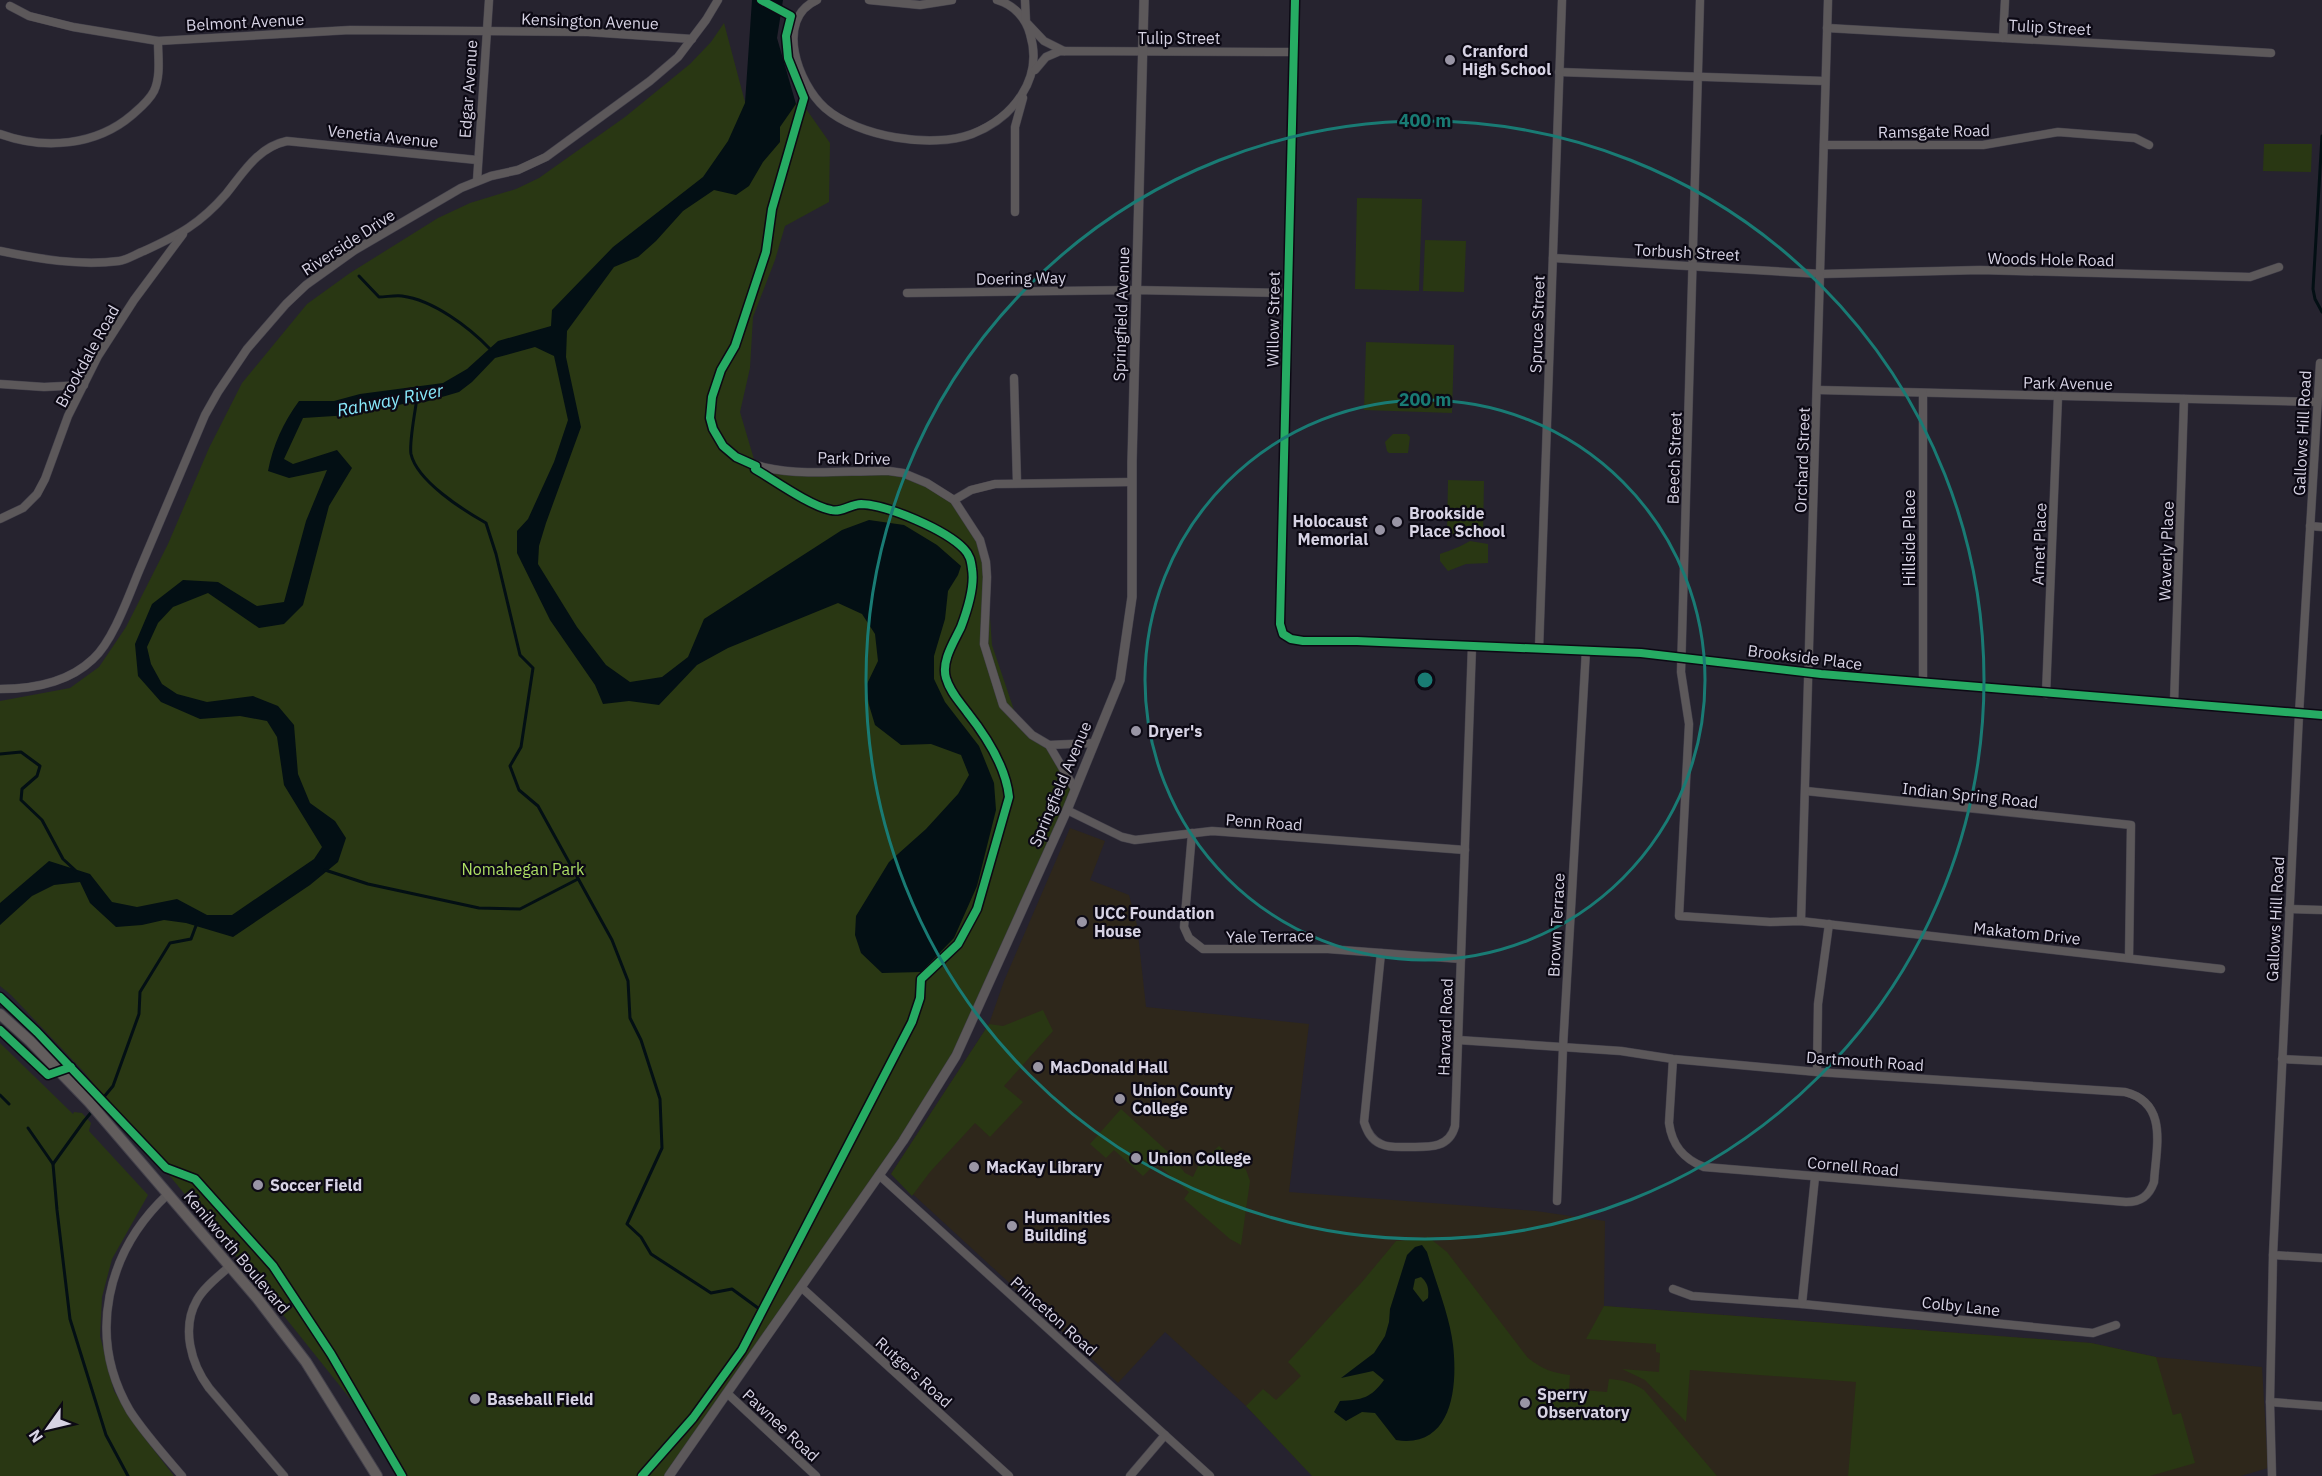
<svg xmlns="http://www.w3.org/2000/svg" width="2322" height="1476" font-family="'IBM Plex Sans',sans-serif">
  <rect width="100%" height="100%" fill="#26232f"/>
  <path fill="#2e271b" d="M 1070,828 L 1105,841 L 1090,880 L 1129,895 L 1137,925 L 1146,1007 L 1309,1024 L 1289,1192 L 1536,1211 L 1605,1221 L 1604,1306 L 2091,1343 L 2156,1357 L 2262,1367 L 2268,1468 L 2241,1476 L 1313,1476 L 1246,1406 L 1165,1332 L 1118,1383 L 891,1174 L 989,1024 L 1004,981 Z"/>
  <g fill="#293713">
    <path d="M 724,23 L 745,102 L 797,103 L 804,106 L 830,143 L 829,202 L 785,226 L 775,260 L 753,317 L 750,368 L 740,412 L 756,466 L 903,473 L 954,500 L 980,540 L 987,577 L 992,645 L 1015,713 L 1049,745 L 1075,789 L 956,1056 L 669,1476 L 397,1476 L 356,1406 L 244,1266 L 84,1072 L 11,995 L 0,986 L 0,701 L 70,688 L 99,667 L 126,627 L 168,544 L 209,448 L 242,383 L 307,304 L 350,273 L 438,218 L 470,203 L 516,189 L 539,178 L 625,117 L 690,64 L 711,42 Z"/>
    <path d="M 2264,144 L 2312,144 L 2311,172 L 2263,171 Z"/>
    <path d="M 1357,198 L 1422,199 L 1419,291 L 1355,289 Z"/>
    <path d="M 1425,240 L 1466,241 L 1464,292 L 1423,291 Z"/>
    <path d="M 1366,342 L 1454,345 L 1452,413 L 1364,410 Z"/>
    <path d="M 1393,434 L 1407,434 L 1410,437 L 1408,453 L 1389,453 L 1387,451 L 1385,442 Z"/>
    <path d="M 1448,480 L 1484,481 L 1483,535 L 1447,534 Z"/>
    <path d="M 1470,541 L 1488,544 L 1488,563 L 1466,564 L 1448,571 L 1440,561 L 1440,554 C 1451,550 1460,547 1470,541 Z"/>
    <path d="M 1043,1010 L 1053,1031 L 1004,1086 L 1023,1102 L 990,1137 L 975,1123 L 930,1172 L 912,1196 L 891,1174 L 989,1024 L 1003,1026 Z"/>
    <path d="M 0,1043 L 73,1114 L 74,1112 L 82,1113 L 91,1123 L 89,1131 L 148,1195 L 112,1259 L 102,1297 L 100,1336 L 114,1391 L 143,1436 L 174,1476 L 0,1476 Z"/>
    <path d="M 1121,1109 L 1179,1162 L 1178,1164 L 1185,1173 L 1193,1177 L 1199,1164 L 1219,1146 L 1246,1170 L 1250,1181 L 1241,1245 L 1230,1239 L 1184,1199 L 1189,1192 L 1156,1163 L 1143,1176 L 1114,1150 L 1106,1158 L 1090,1144 Z"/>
    <path d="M 1427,1236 L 1447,1252 L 1528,1358 C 1542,1369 1553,1373 1570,1375 L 1569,1389 L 1607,1392 L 1609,1379 C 1622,1380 1632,1382 1644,1390 L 1717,1476 L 1312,1476 L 1246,1406 L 1263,1389 L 1276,1400 L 1301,1376 L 1288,1362 L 1362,1282 L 1396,1241 L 1426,1239 Z"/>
    <path d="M 1604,1306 L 2091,1343 L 2156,1357 L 2173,1415 L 2181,1413 L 2195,1463 L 2150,1476 L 1848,1476 L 1856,1382 L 1690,1370 L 1686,1422 L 1645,1380 L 1622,1369 L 1659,1372 L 1660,1353 L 1656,1352 L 1656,1344 L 1586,1339 Z"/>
  </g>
  <g fill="#030f14" fill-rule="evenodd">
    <path d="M 752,0 L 783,0 L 777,38 L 796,104 L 780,127 L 780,142 L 763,162 L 749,186 L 736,195 L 714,190 L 683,211 L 656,241 L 638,257 L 614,267 L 567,331 L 566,357 L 581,427 L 546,523 L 539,546 L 538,564 L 577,627 L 606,665 L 630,682 L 662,677 L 688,657 L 704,619 L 842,530 L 869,520 L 904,525 L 937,545 L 961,566 L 958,575 L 948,591 L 945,619 L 934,656 L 934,679 L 945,702 L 979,746 L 994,783 L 996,810 L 977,886 L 954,938 L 921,972 L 882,973 L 861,953 L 855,935 L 856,916 L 889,862 L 926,829 L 958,794 L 969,775 L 961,755 L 931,744 L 901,745 L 875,725 L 869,705 L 866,686 L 878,661 L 875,634 L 862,614 L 838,603 L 728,648 L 697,665 L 659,705 L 629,701 L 603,704 L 595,685 L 550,620 L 517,553 L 517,531 L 528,519 L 554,462 L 568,420 L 554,356 L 535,347 L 495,358 L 472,382 L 459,392 L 425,402 L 408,403 L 350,415 L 303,418 L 284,459 L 293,464 L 337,450 L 352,468 L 329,506 L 303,605 L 284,624 L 259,628 L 208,593 L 173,607 L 158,623 L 147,647 L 151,664 L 162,684 L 177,694 L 207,702 L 253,696 L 278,706 L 294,725 L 298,774 L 310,803 L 335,821 L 346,838 L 338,862 L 310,885 L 233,937 L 186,923 L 164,920 L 142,925 L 116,927 L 90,903 L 80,882 L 54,885 L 32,896 L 0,925 L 0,903 L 49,861 L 90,874 L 112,902 L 137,907 L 177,899 L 207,915 L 232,915 L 314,859 L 322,847 L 284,785 L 277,737 L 267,721 L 240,716 L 200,719 L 161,702 L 138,676 L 135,644 L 152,604 L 183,580 L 218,582 L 257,606 L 284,602 L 306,521 L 327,470 L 289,478 L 268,471 C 273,445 283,423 299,401 L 334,401 L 360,394 L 443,383 L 467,369 L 498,341 L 551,326 L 552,310 L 613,247 L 703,177 L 728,141 L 745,103 Z"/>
    <path d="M 1422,1245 L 1427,1252 C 1435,1280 1450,1317 1453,1345 C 1458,1387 1452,1449 1396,1440 L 1375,1413 L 1362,1412 L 1346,1421 L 1334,1412 L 1340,1401 C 1362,1400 1371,1398 1384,1380 L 1373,1371 L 1341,1378 L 1374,1353 L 1385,1336 L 1389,1322 L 1390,1309 L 1407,1255 L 1415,1247 ZM 1421,1277 C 1428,1283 1429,1289 1428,1298 L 1423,1302 L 1413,1289 L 1415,1279 Z"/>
  </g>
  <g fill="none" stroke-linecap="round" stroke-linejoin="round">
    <g stroke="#030f14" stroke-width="3">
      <path d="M 2322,136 L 2313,289 L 2315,299 L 2322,312"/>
      <path d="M 359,276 L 379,297 C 386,297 395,295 402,296 C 433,300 469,327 490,349"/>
      <path d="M 417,398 C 415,412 409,443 411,454 C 417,481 463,510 486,523 L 496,554 L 520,655 L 533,668 L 521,747 L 510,766 L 519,790 L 538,806 L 612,940 L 628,981 L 630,1018 L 641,1040 L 660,1099 L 662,1148 L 627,1224 L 641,1237 L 651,1254 L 711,1293 L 732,1289 L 758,1308"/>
      <path d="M 0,754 L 21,752 L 40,766 L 37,776 L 22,789 L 21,800 L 42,820 L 63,859 L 75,870"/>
      <path d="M 325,870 L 368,884 L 479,908 L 520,909 L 578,879"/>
      <path d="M 0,1095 L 9,1104"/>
      <path d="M 28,1128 L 53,1164"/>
      <path d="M 128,1476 L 106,1435 L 70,1319 L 57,1210 L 53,1164 L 84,1121 L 113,1086 L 139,1014 L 140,992 L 170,943 L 191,939 L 197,923"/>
    </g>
    <g stroke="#43404b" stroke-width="9">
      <g id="minor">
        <path d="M 817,0 C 774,19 798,84 825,108 C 858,137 932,149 972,134 C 1013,118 1044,79 1030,34 C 1026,18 1014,5 997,0"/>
        <path d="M 869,0 L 920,5 L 952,0"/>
        <path d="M 1025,0 L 1026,22 L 1044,41 L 1064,51"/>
        <path d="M 1295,0 L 1280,624 L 1283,634 L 1291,639 L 1303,641 L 1357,641 L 1641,653 L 1821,674 L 2322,715"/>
        <path d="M 1700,0 L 1681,672 L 1689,724 L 1679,916 L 1770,922 L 1800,921 L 2221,969"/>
        <path d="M 10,6 L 29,16 L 73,27 L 158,41 L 350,30 L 588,32 L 692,39"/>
        <path d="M 1827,28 L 2271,53"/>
        <path d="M 2003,38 L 2005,0"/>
        <path d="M 1035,70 L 1046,57 L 1060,51 L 1294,52"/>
        <path d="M 1559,72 L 1825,81"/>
        <path d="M 0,134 C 44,150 96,146 132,115 C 140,108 149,101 154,91 C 161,76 158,57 158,41"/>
        <path d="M 1824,145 L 1983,145 L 2058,132 L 2135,138 L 2149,145"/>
        <path d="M 477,181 L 489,0"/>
        <path d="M 1015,212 L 1015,127 L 1023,98"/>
        <path d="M 0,251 C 38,259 80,266 119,261 C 127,260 136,254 144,251 C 179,235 200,224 226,194 C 243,173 258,147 287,141 L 477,160"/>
        <path d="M 1553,258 L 1821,274 L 1980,270 L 2250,277 L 2279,267"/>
        <path d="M 907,293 L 1134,290 L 1287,293"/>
        <path d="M 1014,378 L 1017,483"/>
        <path d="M 0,384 L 44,387 L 84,385"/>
        <path d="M 1818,390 L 2317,402"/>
        <path d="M 1923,393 L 1923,683"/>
        <path d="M 710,418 C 726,490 833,469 889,471 L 903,473 L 927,483 L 954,500 L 980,540 L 986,562 L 987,577 L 984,644 L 1003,705 L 1032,735 L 1049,745 L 1075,789"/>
        <path d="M 954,500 L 971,490 L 995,484 L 1132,482"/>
        <path d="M 0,519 L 23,508 L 37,494 L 45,479 L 68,416 L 98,356 L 134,300 L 183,234"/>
        <path d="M 2310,526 L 2322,527"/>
        <path d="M 1539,649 L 1562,0"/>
        <path d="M 0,689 C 34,689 68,683 93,659 C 113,641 129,595 139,571 C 161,519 183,467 205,415 L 218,392 L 247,349 L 286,304 L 306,285 L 355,250 L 461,188 L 491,176 L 518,170 L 546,157 L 650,81 L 678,57 L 706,20 L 718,0"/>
        <path d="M 2046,694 L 2058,396"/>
        <path d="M 2174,704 L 2184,399"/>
        <path d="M 1049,745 L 1094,743"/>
        <path d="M 1806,791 L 2131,825 L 2129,958"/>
        <path d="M 1067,810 L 1122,837 L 1135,840 L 1212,831 L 1465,850"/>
        <path d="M 1192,833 L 1184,927 L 1189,938 L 1203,949 L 1328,949 L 1461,959"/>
        <path d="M 2289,909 L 2322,910"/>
        <path d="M 1801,921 L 1828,0"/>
        <path d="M 1381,953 L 1364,1122 C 1367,1131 1371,1140 1381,1144 C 1389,1148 1399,1147 1409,1147 C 1428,1147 1449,1149 1455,1126 L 1472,646"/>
        <path d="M 1458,1040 L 1621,1051 L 1673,1059 L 1817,1072 L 2125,1092 C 2169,1103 2156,1148 2154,1182 C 2149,1196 2141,1202 2126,1202 L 1704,1167 C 1683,1159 1672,1145 1669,1123 L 1673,1059"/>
        <path d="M 2282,1059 L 2322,1061"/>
        <path d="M 1817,1072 L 1818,1004 L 1829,924"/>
        <path d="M 879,1175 L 1210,1476"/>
        <path d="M 168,1194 C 107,1251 86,1336 130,1411 C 145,1434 164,1455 182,1476"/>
        <path d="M 1557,1201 L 1563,1047 L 1586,650"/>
        <path d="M 2273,1255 L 2322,1258"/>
        <path d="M 230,1266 C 219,1276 204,1287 197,1300 C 181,1328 191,1364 209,1388 L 284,1476"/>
        <path d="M 801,1287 L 1009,1476"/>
        <path d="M 1673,1289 L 1692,1296 L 1802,1304 L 2093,1333 L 2116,1325"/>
        <path d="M 1802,1304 L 1815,1177"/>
        <path d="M 728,1394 L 816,1476"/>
        <path d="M 2270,1402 L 2322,1406"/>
        <path d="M 1130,1476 L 1165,1435"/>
        <path d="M 2272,1476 L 2270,1402 L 2273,1255 L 2299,714 L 2320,363"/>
      </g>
    </g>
    <g stroke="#43404b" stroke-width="10">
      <path id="tertiary" d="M 669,1476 L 903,1141 L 956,1056 L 1067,810 L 1120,680 L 1132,597 L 1132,462 L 1144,0"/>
    </g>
    <g stroke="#43404b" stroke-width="12">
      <path id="secondary" d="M 0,1014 L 30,1041 L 89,1102 L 257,1298 L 306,1362 L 377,1476"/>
    </g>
    <use href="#minor" stroke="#5c585a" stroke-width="8"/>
    <use href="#tertiary" stroke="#5c585a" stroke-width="9"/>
    <use href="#secondary" stroke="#625d5d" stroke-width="10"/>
    <g stroke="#0c0914" stroke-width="11">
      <g id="cycleway">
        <path d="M 1295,0 L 1280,624 L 1283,634 L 1291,639 L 1303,641 L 1357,641 L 1641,653 L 1821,674 L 2322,715"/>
        <path d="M 0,997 L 37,1032 L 166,1168 L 195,1179 L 273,1266 L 331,1354 L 402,1476"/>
        <path d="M 0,1030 L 48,1075 L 71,1067"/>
        <path d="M 642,1476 L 693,1418 L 742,1350 L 912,1022 L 920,998 L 921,979 L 958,944 L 977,909 L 1009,797 C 1006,766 986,736 967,712 C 959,701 950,692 946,678 C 941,661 954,642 961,627 C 967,611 975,586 972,569 C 971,561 970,555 964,549 C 946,530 888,505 861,504 C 851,504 841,513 831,510 C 810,506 774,480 755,469 L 756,466 L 736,457 L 723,446 L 713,429 L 710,418 L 712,397 L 721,370 L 735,346 L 766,252 L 772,209 L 804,98 L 788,58 L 786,36 L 791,16 L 761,0"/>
      </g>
    </g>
    <use href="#cycleway" stroke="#26ab63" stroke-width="8"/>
  </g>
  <g fill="none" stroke="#197b74" stroke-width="3">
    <circle cx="1425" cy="680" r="280"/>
    <circle cx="1425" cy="680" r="559"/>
  </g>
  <g fill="#9995a5" stroke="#0c0914" stroke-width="2">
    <circle cx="1450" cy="60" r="6"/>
    <circle cx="1397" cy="522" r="6"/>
    <circle cx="1380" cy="530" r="6"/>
    <circle cx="1136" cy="731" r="6"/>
    <circle cx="1082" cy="922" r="6"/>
    <circle cx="1038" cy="1067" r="6"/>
    <circle cx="1120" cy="1099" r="6"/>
    <circle cx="1136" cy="1158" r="6"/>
    <circle cx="974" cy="1167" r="6"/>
    <circle cx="258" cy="1185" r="6"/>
    <circle cx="1012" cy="1226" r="6"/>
    <circle cx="475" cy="1399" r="6"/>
    <circle cx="1525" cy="1403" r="6"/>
  </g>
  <g text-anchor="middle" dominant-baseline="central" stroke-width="4.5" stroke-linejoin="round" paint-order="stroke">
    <g font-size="16" fill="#d7d3e4" stroke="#0c0914">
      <text transform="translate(590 21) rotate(2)">Kensington Avenue</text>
      <text transform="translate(245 22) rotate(-3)">Belmont Avenue</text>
      <text transform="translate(2050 27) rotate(3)">Tulip Street</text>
      <text x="1179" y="38">Tulip Street</text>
      <text transform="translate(468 89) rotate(-86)">Edgar Avenue</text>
      <text transform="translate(1934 131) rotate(-1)">Ramsgate Road</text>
      <text transform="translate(383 136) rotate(6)">Venetia Avenue</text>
      <text transform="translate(348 242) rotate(-33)">Riverside Drive</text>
      <text transform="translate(1687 252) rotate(3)">Torbush Street</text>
      <text transform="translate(2051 259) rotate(1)">Woods Hole Road</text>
      <text transform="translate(1021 278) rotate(-1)">Doering Way</text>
      <text transform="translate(1121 314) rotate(-88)">Springfield Avenue</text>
      <text transform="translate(1273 319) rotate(-89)">Willow Street</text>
      <text transform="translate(1537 324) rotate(-88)">Spruce Street</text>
      <text transform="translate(87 356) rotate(-61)">Brookdale Road</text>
      <text transform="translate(2068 383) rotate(1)">Park Avenue</text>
      <text transform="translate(2302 433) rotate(-87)">Gallows Hill Road</text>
      <text transform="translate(854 458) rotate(1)">Park Drive</text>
      <text transform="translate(1674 458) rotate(-88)">Beech Street</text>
      <text transform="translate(1802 460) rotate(-88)">Orchard Street</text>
      <text transform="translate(1909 538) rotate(-90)">Hillside Place</text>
      <text transform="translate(2039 544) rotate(-88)">Arnet Place</text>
      <text transform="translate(2166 551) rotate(-88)">Waverly Place</text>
      <text transform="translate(1805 657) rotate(7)">Brookside Place</text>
      <text transform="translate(1060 784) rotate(-67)">Springfield Avenue</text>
      <text transform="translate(1970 795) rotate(6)">Indian Spring Road</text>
      <text transform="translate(1264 822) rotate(4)">Penn Road</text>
      <text transform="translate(2275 919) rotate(-87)">Gallows Hill Road</text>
      <text transform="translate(1556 925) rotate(-87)">Brown Terrace</text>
      <text transform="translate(2027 933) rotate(6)">Makatom Drive</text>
      <text transform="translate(1270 936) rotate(-1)">Yale Terrace</text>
      <text transform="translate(1445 1027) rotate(-88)">Harvard Road</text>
      <text transform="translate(1865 1061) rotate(4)">Dartmouth Road</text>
      <text transform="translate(1853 1166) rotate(5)">Cornell Road</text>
      <text transform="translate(237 1252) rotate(50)">Kenilworth Boulevard</text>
      <text transform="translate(1961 1306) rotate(6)">Colby Lane</text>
      <text transform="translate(1054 1316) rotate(42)">Princeton Road</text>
      <text transform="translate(914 1372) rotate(42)">Rutgers Road</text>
      <text transform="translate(781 1425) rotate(43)">Pawnee Road</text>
    </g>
    <g font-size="16" font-weight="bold" fill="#d7d3e4" stroke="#0c0914" text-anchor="start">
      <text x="1462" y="51">Cranford<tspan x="1462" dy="18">High School</tspan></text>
      <text x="1409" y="513">Brookside<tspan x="1409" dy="18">Place School</tspan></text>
      <text x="1368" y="521" text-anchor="end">Holocaust<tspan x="1368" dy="18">Memorial</tspan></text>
      <text x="1148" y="731">Dryer's</text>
      <text x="1094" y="913">UCC Foundation<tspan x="1094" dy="18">House</tspan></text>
      <text x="1050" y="1067">MacDonald Hall</text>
      <text x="1132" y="1090">Union County<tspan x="1132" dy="18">College</tspan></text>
      <text x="1148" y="1158">Union College</text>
      <text x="986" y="1167">MacKay Library</text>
      <text x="270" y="1185">Soccer Field</text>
      <text x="1024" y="1217">Humanities<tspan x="1024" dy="18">Building</tspan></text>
      <text x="1537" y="1394">Sperry<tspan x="1537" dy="18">Observatory</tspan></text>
      <text x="487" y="1399">Baseball Field</text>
    </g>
    <g font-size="16" fill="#adde64" stroke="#0c0914">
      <text x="523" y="869">Nomahegan Park</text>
    </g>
    <g font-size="18" font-style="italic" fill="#88eafc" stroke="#0c0914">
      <text transform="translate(390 400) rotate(-11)">Rahway River</text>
    </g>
  </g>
  <circle cx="1425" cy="680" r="9" fill="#197b74" stroke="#0c0914" stroke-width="3"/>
  <g font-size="18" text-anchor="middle" font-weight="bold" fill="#197b74" stroke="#0c0914" stroke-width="4.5" stroke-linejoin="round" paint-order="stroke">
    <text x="1425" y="127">400 m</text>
    <text x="1425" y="406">200 m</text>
  </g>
  <g transform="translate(48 1428) rotate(236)" stroke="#0c0914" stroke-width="4.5" paint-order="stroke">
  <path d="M0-4.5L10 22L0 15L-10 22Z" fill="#d7d3e4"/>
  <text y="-9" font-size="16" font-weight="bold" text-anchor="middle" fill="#d7d3e4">N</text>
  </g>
</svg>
